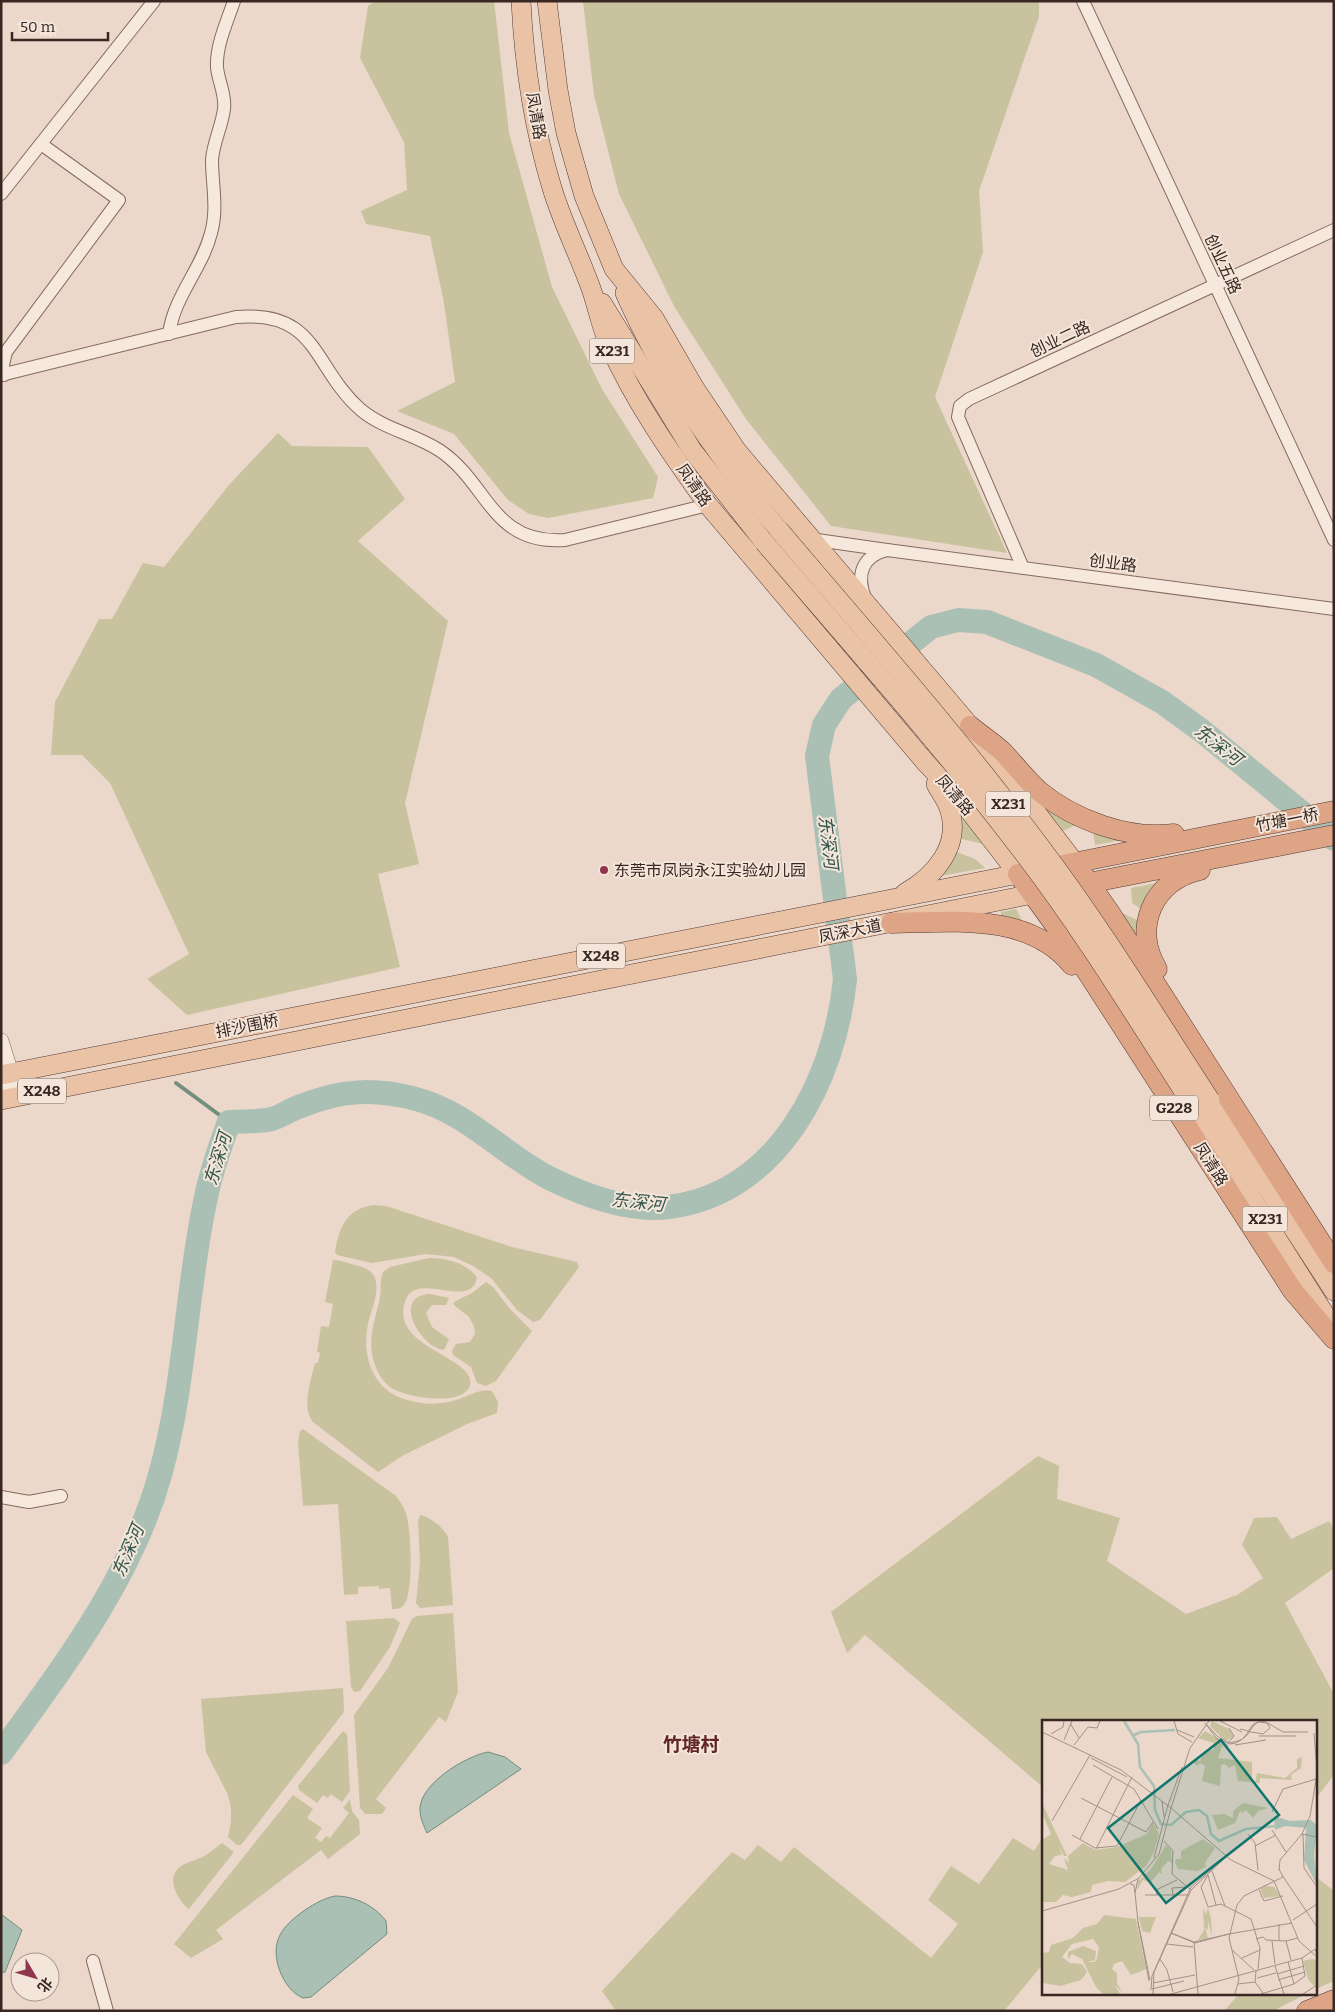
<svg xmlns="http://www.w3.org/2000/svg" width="1335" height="2012" font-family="Bitter,'Noto Sans SC',serif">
  <rect width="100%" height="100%" fill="#ebd8ca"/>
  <g fill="#c8c29f">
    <path d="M 375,1 L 494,1 L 509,133 L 552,287 L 602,389 L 658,477 L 653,498 L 548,518 L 529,514 L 508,500 L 454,434 L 397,411 L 455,382 L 444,303 L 430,236 L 366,224 L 361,211 L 407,190 L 404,142 L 360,58 L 368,6 Z"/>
    <path d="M 583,1 L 1039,1 L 1039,16 L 979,191 L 983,252 L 935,397 L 1007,553 L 831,526 L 746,419 L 675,308 L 619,194 L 594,95 Z"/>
    <path d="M 278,433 L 292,446 L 368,447 L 405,499 L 358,541 L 448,621 L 405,803 L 419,864 L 378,874 L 400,967 L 187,1015 L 147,979 L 189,954 L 110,783 L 82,755 L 51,755 L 55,702 L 99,619 L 112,619 L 143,563 L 164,567 L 228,486 Z"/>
    <path d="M 1040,801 L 1080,823 L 1063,831 Z"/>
    <path d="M 958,808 L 987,845 L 958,838 Z"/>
    <path d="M 1092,827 L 1127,839 L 1095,845 Z"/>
    <path d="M 954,851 L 975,859 L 985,868 L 941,876 Z"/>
    <path d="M 1161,882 L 1144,911 L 1132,903 L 1131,888 Z"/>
    <path d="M 1016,909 L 1023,922 L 1001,916 L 1001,912 Z"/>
    <path d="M 1118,911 L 1141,922 L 1140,942 Z"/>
    <path d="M 373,1205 L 386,1206 L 512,1247 L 577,1262 L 579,1267 L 540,1320 L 533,1322 L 517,1310 L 491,1278 L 473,1266 L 454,1257 L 426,1254 L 372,1263 L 337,1255 L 335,1252 C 339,1228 346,1209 373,1205 Z"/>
    <path d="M 429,1258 C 447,1258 466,1263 477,1277 C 472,1311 418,1271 406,1299 C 386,1348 477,1356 470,1385 C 464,1408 403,1397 390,1387 C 380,1379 374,1366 372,1354 C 369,1336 375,1319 379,1302 C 382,1293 379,1280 383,1272 L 390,1267 Z"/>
    <path d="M 333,1260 C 340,1260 348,1263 355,1265 C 363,1267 370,1269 374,1276 C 381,1290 371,1310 368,1324 C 361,1356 373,1391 407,1400 C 424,1405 443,1405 459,1399 C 471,1395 479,1389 492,1391 L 498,1402 L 497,1413 L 467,1424 L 402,1456 L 378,1472 L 313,1422 C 301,1407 311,1380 315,1363 L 318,1363 L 320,1353 L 317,1352 L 321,1326 L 329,1327 L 333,1304 L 325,1302 Z"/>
    <path d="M 486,1282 L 493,1287 L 510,1309 L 532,1331 L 496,1381 L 486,1386 L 477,1383 L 471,1367 L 453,1355 L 452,1351 L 456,1344 L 470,1342 L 475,1334 L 474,1326 L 469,1317 L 454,1305 L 454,1302 L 472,1293 Z"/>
    <path d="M 430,1294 L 449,1298 L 446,1305 L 432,1305 L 426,1313 L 432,1327 L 449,1339 L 444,1350 C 420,1347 391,1296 430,1294 Z"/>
    <path d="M 303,1429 L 396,1496 C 401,1503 405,1509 407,1517 C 411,1532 414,1596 403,1606 C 400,1609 396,1609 392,1609 L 390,1588 L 379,1589 L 379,1586 L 358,1587 L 358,1594 L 344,1595 L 338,1504 L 303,1506 L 298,1443 L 300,1431 Z"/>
    <path d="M 1038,1456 L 1059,1466 L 1057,1499 L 1120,1518 L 1107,1561 L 1186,1614 L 1237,1595 L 1263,1578 L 1242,1545 L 1254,1518 L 1277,1517 L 1291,1539 L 1329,1521 L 1334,1529 L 1334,1568 L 1285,1603 L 1334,1694 L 1334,1775 L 1316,1798 L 1316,1721 L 1044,1721 L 1044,1788 L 865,1635 L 847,1653 L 831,1612 Z"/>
    <path d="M 420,1515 C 430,1517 444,1528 448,1537 L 453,1605 L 420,1608 L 416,1603 L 420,1562 L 418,1521 Z"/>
    <path d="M 453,1613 L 458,1692 L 446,1722 L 439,1717 L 376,1799 L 386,1808 L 382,1814 L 365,1814 L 360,1808 L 354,1715 L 388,1668 L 412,1619 L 417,1616 Z"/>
    <path d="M 394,1618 L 400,1623 L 390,1647 L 360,1691 L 354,1692 L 351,1687 L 346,1621 Z"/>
    <path d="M 343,1688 L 344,1712 L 241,1845 L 237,1845 L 228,1837 L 231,1821 L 231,1808 L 228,1795 L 206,1752 L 201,1699 Z"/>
    <path d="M 343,1731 L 347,1734 L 350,1791 L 342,1802 L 331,1794 L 328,1798 L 323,1795 L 317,1803 L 299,1790 L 298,1786 Z"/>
    <path d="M 293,1795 L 313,1809 L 307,1818 L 322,1828 L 315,1838 L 321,1842 L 326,1836 L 330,1838 L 349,1813 L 343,1808 L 350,1799 L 352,1811 L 359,1820 L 360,1834 L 328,1859 L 321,1850 L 216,1930 L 223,1939 L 191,1958 L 174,1944 Z"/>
    <path d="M 1044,1835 L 1044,1963 L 1004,2011 L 616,2011 L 602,1991 L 732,1852 L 745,1860 L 758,1845 L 781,1862 L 794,1847 L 931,1958 L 958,1924 L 928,1900 L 951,1866 L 979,1884 L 1013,1838 L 1034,1851 Z"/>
    <path d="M 222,1843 L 234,1852 L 189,1909 C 177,1900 165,1877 181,1866 C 189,1861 198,1860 206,1855 C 212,1851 216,1847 222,1843 Z"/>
    <path d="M 1316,1877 L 1334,1891 L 1334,1981 L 1316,1989 Z"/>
    <path d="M 1240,1993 L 1308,1993 L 1273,2011 L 1224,2011 Z"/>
  </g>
  <g fill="#aac0b4" stroke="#718e7f">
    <path d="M 488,1752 L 505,1757 L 521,1769 L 427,1833 C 424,1826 420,1818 420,1810 C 419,1784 466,1756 488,1752 Z"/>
    <path d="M 335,1896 C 354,1896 374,1905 386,1921 L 387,1934 L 311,1997 L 303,1998 C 283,1990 269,1955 280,1935 C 288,1919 318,1899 335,1896 Z"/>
    <path d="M 1,1914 L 22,1930 L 5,1972 L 1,1973 Z"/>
  </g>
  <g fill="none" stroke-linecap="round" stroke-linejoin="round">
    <path stroke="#718e7f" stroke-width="4" d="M 176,1083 L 229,1122"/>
    <path stroke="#aac0b4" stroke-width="24" d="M 1,1753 C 63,1667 131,1579 160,1475 C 185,1386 186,1292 205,1202 C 210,1175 219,1149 229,1122 C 243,1121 259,1122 272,1119 C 282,1116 291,1109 301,1106 C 341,1090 374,1088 416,1099 C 467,1112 505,1156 551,1179 C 586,1196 630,1212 669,1207 C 779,1193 835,1079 845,979 L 817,756 L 824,725 L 841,699 L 931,627 L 958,620 L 987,622 L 1096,665 L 1162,702 L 1202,731 L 1334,839"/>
    <g stroke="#866a60" stroke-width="14">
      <g id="minor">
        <path d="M 1083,1 L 1334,540"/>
        <path d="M 1,194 L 154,1"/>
        <path d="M 169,334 C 174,296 202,269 211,233 C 218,209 212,184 212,160 C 213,143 222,126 224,109 C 226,94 218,81 217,67 C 216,45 227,22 234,1"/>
        <path d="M 1,375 L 236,317 C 319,310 312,367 361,410 C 384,429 414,434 439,450 C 489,483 491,545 565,540 L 708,505"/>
        <path d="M 4,375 L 3,365 L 6,352 L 119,200 L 41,144"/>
        <path d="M 810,539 L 887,550 C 862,556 856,575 865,598"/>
        <path d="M 887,550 L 1334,609"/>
        <path d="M 1023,568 L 958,417 L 960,406 L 969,399 L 1334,230"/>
        <path d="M 1,1497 L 29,1502 L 61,1496"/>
        <path d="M 93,1961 L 107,2011"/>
      </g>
    </g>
    <g stroke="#866a60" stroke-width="16">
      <path id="tertiary" d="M 1,1041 L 11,1073 L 9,1098 L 1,1089"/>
    </g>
    <g stroke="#553a34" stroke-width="20">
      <g id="primary">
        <path d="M 547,1 L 558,90 L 566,133 L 584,196 L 614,269 L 654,318 L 694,387 L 737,451 L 970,726 L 1075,863"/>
        <path d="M 625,293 C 663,380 718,457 779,530"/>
        <path d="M 602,303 L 692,450 L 764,542"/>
        <path d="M 905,893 C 935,876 962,845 949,808 C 946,799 940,792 936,784"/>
        <path d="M 1,1075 L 1018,874 L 961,800 L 926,763 L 708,505 C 672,455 634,401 609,344 C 600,325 597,303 589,283 C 577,251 562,221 552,188 C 534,129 524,63 521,1"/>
        <path d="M 1,1100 L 1033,894"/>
        <path d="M 1210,1100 L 1334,1291"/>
        <path d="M 1195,1109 L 1334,1329"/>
      </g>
    </g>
    <g stroke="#553a34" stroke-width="21">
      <g id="trunk">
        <path d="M 970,726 C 981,735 993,743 1003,752 C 1015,765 1026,779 1039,791 C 1074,820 1129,840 1174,834"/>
        <path d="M 1334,811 L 1018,874 L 1073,950 L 1293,1291 L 1334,1339"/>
        <path d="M 1075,863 L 1110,913 L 1334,1263"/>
        <path d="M 1078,885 L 1334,835"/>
        <path d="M 891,923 C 953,922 1028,912 1072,965"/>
        <path d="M 1157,969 C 1132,928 1153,880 1200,870"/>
        <path d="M 1307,2011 L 1334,2000"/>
      </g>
    </g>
    <use href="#minor" stroke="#f6e8dd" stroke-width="12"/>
    <use href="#tertiary" stroke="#f6e8dd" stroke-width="15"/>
    <use href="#primary" stroke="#eac3a7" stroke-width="19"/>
    <use href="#trunk" stroke="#dea486" stroke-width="20"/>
    <g stroke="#553a34" stroke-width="20" stroke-linecap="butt">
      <g id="primary-bridge">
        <path d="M 779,530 C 867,634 958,736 1039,845 C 1101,927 1154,1014 1210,1100"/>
        <path d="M 764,542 C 852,645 943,747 1025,855 C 1087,936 1140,1024 1195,1109"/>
      </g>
    </g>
    <use href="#primary-bridge" stroke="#eac3a7" stroke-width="19"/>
  </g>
  <circle fill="#8f364e" stroke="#f3e5d9" stroke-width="2" cx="604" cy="870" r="5"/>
  <g text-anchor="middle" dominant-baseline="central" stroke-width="4" stroke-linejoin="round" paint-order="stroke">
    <g fill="#f3e5d9" stroke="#706059" stroke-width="1">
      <rect x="589.5" y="338.5" width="45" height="25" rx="4"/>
      <rect x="985.5" y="791.5" width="45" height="25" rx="4"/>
      <rect x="577" y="943.5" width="48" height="25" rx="4"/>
      <rect x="18" y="1078.5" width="48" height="25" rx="4"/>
      <rect x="1150" y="1095.5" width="48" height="25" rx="4"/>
      <rect x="1242.5" y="1206.5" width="45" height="25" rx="4"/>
    </g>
    <g font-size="15" font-weight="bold" fill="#382722">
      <text x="612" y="351">X231</text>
      <text x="1008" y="804">X231</text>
      <text x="601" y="956">X248</text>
      <text x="42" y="1091">X248</text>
      <text x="1174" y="1108">G228</text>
      <text x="1265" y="1219">X231</text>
    </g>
    <g font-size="16" fill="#382722" stroke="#f3e5d9">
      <text transform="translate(536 116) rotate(80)">凤清路</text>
      <text transform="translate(1223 264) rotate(65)">创业五路</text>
      <text transform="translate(1060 339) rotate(-25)">创业二路</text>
      <text transform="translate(694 485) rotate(55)">凤清路</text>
      <text transform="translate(1113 563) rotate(7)">创业路</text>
      <text transform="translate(955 795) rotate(49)">凤清路</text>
      <text transform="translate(1287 820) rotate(-11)">竹塘一桥</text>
      <text transform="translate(850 931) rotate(-11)">凤深大道</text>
      <text transform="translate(247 1026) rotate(-11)">排沙围桥</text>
      <text transform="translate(1211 1164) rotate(57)">凤清路</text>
    </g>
    <g font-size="16" fill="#382722" stroke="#f3e5d9" text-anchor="start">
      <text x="614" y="870">东莞市凤岗永江实验幼儿园</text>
    </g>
    <g font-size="18" font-style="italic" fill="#33564b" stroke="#f3e5d9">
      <text transform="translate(1218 745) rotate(38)">东深河</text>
      <text transform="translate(828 842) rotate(83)">东深河</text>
      <text transform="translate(218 1159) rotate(-73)">东深河</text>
      <text transform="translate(638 1202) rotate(6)">东深河</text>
      <text transform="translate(128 1551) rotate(-67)">东深河</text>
    </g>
    <g font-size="19" font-weight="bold" fill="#612529" stroke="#f3e5d9">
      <text x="691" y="1744">竹塘村</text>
    </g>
  </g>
  <g transform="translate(1042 1720)">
    <rect width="275" height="275" fill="#ebd8ca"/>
    <path d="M 170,1 L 187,9 L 192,17 L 183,21 L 168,6 ZM 163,11 L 188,26 L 180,26 L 176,38 L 210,42 L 210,62 L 196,61 L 193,45 L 187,48 L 183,44 L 179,45 L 178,66 L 160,61 L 163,46 L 158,43 L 155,46 L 151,42 L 152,39 L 158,41 L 162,31 L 172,30 L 172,23 L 156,18 ZM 260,37 L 259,48 L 249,55 L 250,60 L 218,58 L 218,63 L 213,63 L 215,53 L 243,58 L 255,48 L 255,39 ZM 0,83 L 25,136 L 22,136 L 17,126 L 20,135 L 13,136 L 7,144 L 26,150 L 22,138 L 27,143 L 26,136 L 41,123 L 53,130 L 75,127 L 105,114 L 111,103 L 117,114 L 112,132 L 104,146 L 83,162 L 66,161 L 50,165 L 49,172 L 30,177 L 21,175 L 14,182 L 0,182 L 0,120 L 9,114 L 0,93 ZM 201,83 L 226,88 L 216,91 L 211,98 L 204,90 L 200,93 L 198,91 L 193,103 L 176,110 L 170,95 L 182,94 L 191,98 L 191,91 ZM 161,119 L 173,128 L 163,143 L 164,147 L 155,151 L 136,149 L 133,143 L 134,139 L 139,139 L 139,131 ZM 124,125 L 129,130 L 130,143 L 126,141 L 119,149 L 120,154 L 117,152 L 108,163 L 101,160 L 95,170 L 96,161 L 109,149 ZM 223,166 L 232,167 L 239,176 L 222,178 L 218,169 ZM 161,188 L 164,194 L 166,188 L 169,198 L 170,217 L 166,201 L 166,210 L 163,207 L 166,218 L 156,220 L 162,210 ZM 62,195 L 94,199 L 104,249 L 89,255 L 80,241 L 72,244 L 70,249 L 75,253 L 75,264 L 82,274 L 73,265 L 78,274 L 61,274 L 54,267 L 40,239 L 30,234 L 26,239 L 26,232 L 41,226 L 54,231 L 53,240 L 45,242 L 52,242 L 55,239 L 57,227 L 51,219 L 30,224 L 20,237 L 28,243 L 40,244 L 45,252 L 39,260 L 18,266 L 1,263 L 0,233 L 7,232 L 9,225 L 31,218 L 41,208 L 55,204 ZM 97,197 L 114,197 L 108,213 L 100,211 ZM 270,239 L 275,240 L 275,264 L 272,266 L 266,259 L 261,241 Z" fill="#c8c29f"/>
    <path d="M 235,97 L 248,101 L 269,100 L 275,105 L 272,134 L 275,165 L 262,140 L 264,108 L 243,106 L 233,110 L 232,98 Z" fill="#aac0b4"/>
    <path fill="none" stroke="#aac0b4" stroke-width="2.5" d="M 82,1 L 96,24 L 98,47 L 112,66 L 113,90 L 119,104 L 129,105 L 144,92 L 157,90 L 165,96 L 169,114 L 177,121 L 204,109 L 234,106M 92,15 L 99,12 L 133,10"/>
    <path fill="none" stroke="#a39187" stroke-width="1" d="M 132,1 L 136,14 L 150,22M 178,1 L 200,12M 28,3 L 37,18M 198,9 L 203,10 L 209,12 L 216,13 L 221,14 L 228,8 L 225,3 L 216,2 L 211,6 L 210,8 L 208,10 L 207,13 L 204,16 L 199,20 L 194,23 L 188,24 L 175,19 L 163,3 L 176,17 L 188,23 L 199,20 L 203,16 L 206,12 L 207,10 L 208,9 L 209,7 L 212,4 L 218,1 L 224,2 L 241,12 L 266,12M 135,10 L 152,17M 0,12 L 79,50 L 129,88 L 148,28 L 167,1M 272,13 L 275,49M 9,14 L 21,7 L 22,1M 217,16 L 254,16M 22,20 L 30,1M 187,22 L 192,16 L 187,8M 32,25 L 46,7 L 55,8 L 58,1M 193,25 L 224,20M 49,38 L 85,57M 51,45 L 92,69 L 116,109M 39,78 L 104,112 L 111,102M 120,81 L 122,97M 126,85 L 140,47M 230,92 L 241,69 L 274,59M 10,101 L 48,35M 230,110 L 244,132M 206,114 L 213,123 L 216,150M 260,114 L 275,117M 261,114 L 262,148 L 275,167M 30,115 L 53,128 L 75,126 L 99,80M 38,119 L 70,57M 122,121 L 131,131 L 130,154 L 148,169M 213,126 L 234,115M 54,129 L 90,57M 112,138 L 126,85M 237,150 L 238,140 L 260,114 L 268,96 L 275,54M 170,151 L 183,186M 166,155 L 159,167 L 166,187 L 179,184 L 209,199 L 218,228 L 216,249M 166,155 L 174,185M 240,155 L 275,207M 88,164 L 92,165 L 93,173 L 96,159M 217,170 L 222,181 L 241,176M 93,173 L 96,202M 103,175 L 146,175M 115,175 L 114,170 L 135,160M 131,175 L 130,168 L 145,167M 0,191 L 77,169 L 97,158 L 117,134 L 129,88 L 189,140 L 232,161 L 257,221 L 275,237M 251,200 L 275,184M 237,204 L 237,221M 129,213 L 152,222 L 187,214 L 153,223 ZM 187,214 L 250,203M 214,219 L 221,217 L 224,220 L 244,221 L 256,218M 230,221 L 233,244M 244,221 L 249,240M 152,222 L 156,274M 125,224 L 151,227M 190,230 L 212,250M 200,238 L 218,230M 118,239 L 125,250 L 131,272M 246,242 L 252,264M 233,246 L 242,274M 214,251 L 213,262 L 221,273M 235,254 L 262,246M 215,258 L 234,253M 236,260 L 263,252M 107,261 L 96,202 L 108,260M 111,263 L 153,255M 196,264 L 213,262M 110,269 L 142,261M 109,270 L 110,256 L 149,167 L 186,135 L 149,170 L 112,252 L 111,274M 129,274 L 260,238 L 273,229 L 275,234M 193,274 L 197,259 L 187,218 L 195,185 L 202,176 L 241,157 L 237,149M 219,274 L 252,264 L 263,256 L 260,238M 261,274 L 275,265"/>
    <path fill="#0f766e" fill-opacity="0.15" stroke="#0f766e" stroke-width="2.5" d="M 179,20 L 237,95 L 124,183 L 66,108 Z"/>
    <rect width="275" height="275" fill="none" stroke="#382722" stroke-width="2.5"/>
  </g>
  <rect width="1335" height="2012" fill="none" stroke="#382722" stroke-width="5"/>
  <g transform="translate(35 1977) rotate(128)"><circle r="24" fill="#f3e5d9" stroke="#a89990"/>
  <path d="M0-4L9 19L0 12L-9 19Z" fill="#8f364e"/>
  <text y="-8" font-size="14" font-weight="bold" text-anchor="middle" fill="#382722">北</text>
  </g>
  <path d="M12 32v8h96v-8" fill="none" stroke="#382722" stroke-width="2.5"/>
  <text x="20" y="32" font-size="15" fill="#382722" stroke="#f3e5d9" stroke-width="4" paint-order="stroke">50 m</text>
</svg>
